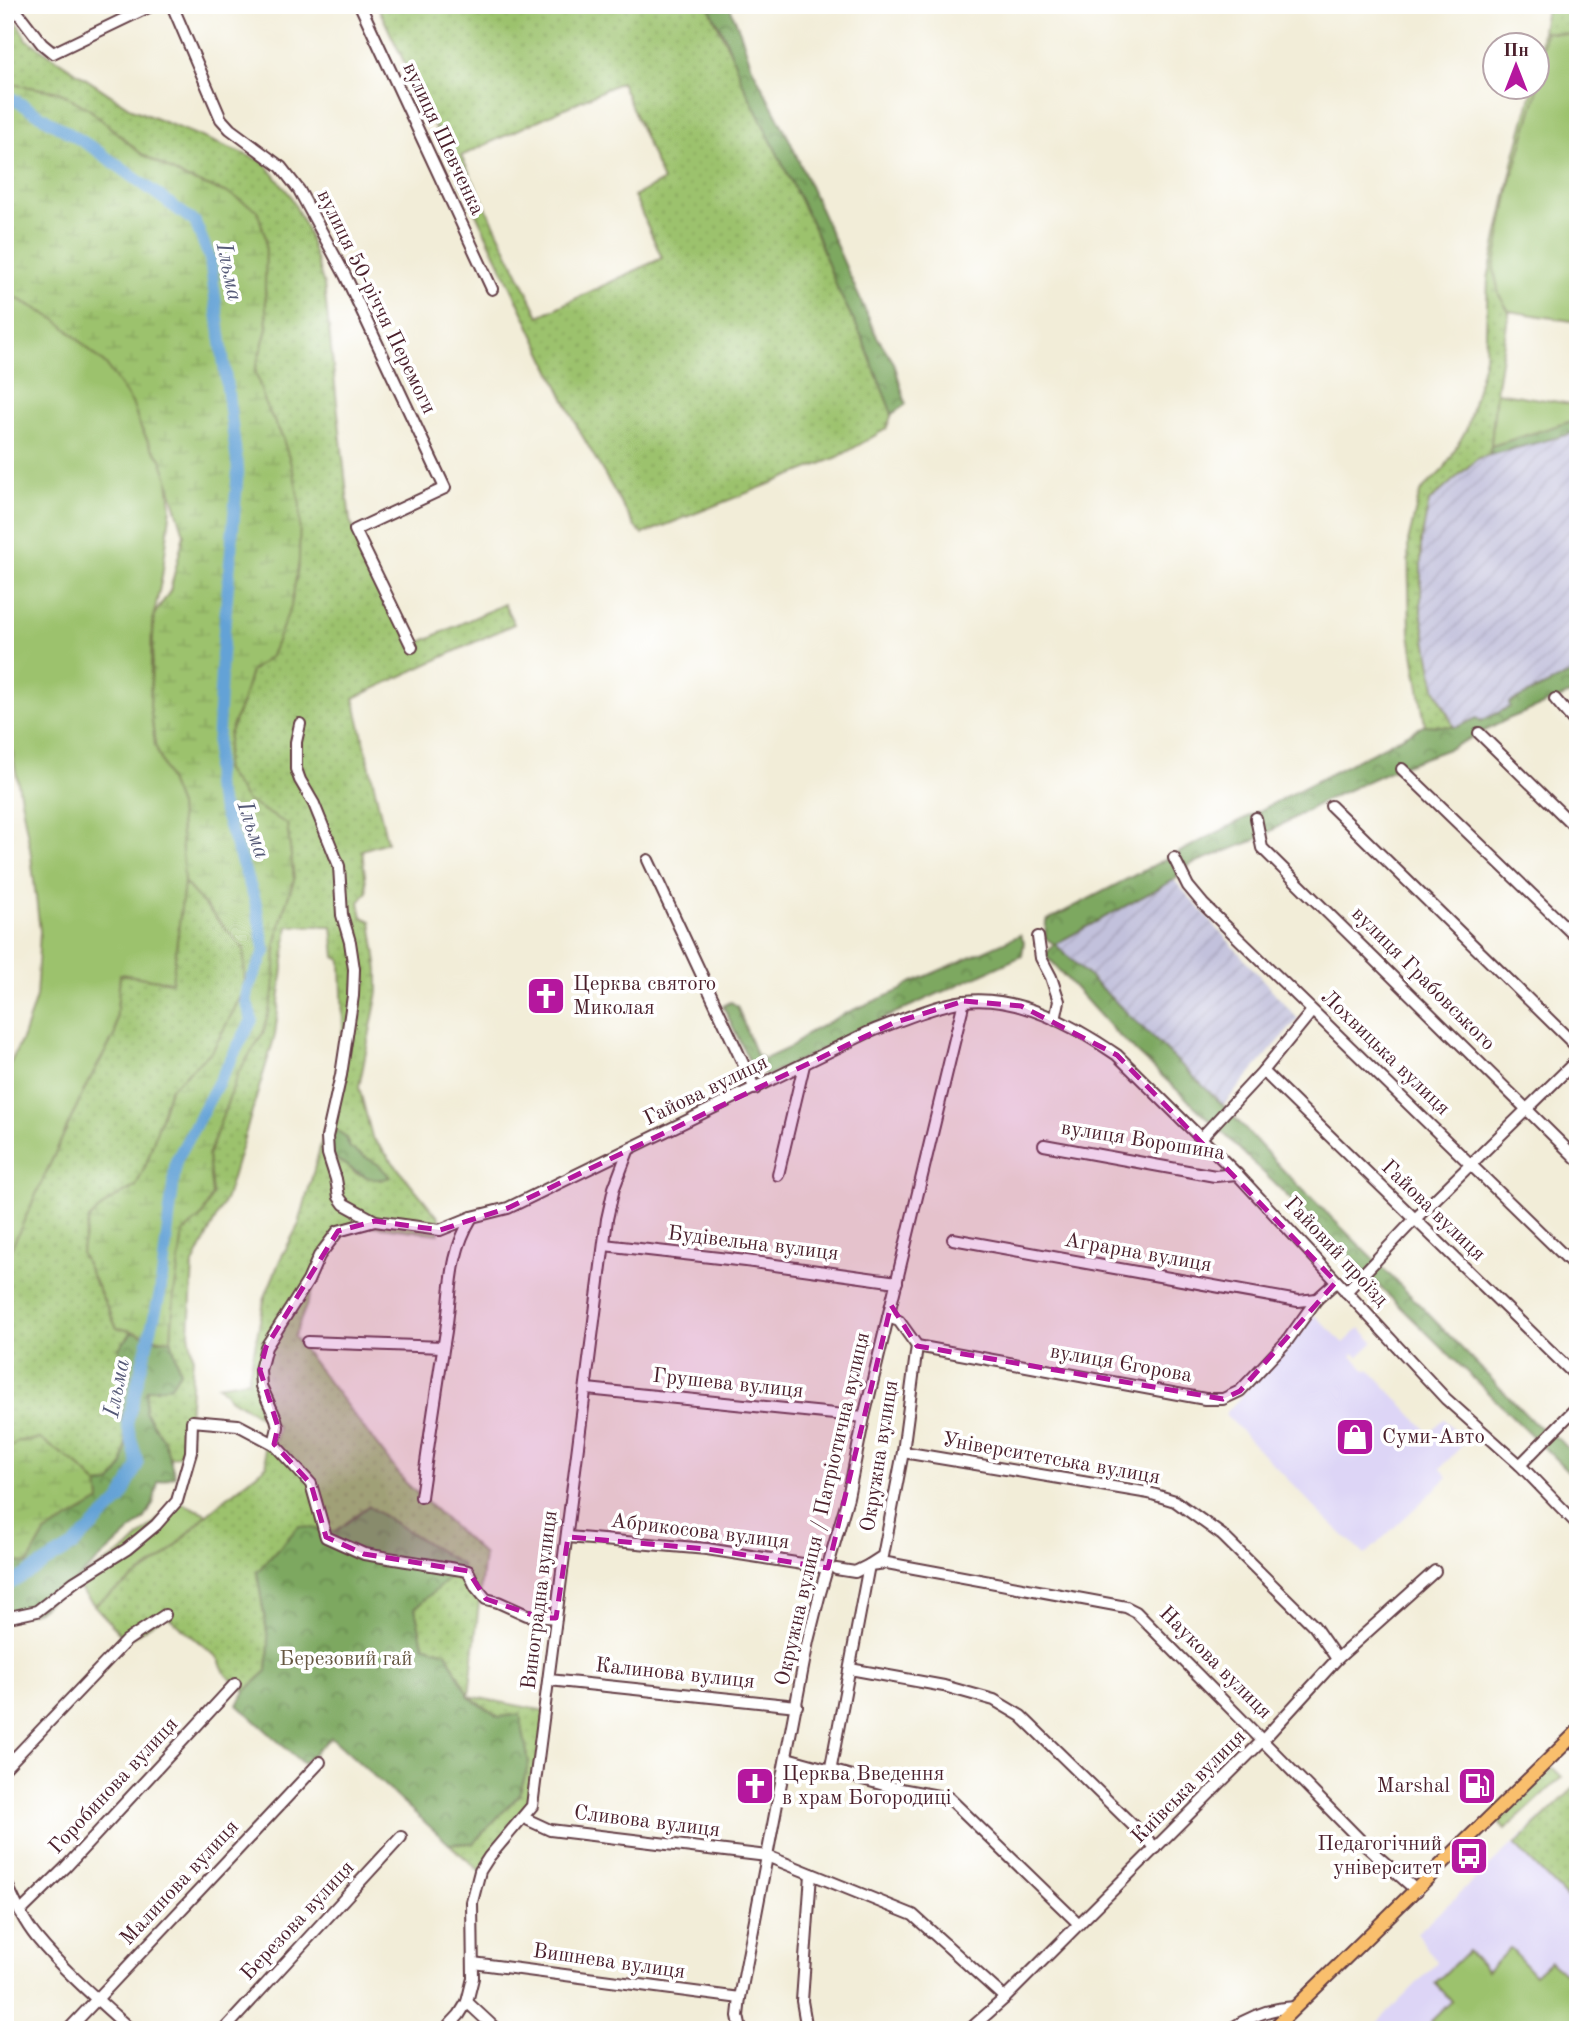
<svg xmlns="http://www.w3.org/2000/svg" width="1583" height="2035" font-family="'Old Standard TT',serif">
  <defs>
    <pattern id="industrial-furrows" width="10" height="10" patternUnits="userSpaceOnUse" patternTransform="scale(1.75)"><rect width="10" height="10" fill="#c2c1dc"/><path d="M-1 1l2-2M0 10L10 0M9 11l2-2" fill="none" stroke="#a8a5bd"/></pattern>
    <pattern id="grass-dots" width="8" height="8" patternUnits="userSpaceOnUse" patternTransform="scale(1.75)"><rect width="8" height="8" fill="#9cc26d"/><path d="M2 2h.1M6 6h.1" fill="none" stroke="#88a65f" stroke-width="1.8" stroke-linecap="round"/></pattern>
    <pattern id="forest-crowns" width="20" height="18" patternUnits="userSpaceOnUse" patternTransform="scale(1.75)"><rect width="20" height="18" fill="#7da860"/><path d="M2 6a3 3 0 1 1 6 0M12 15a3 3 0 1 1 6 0" fill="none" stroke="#68884f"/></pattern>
    <pattern id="wetland-marsh" width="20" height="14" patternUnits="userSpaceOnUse" patternTransform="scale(1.75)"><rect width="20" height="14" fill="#9cc26d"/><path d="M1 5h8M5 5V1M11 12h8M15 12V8" fill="none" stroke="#88a65f"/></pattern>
  </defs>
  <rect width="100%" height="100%" fill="#fff"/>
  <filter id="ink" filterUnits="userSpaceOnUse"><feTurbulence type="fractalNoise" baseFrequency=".0143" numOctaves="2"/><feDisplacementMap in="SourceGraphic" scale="14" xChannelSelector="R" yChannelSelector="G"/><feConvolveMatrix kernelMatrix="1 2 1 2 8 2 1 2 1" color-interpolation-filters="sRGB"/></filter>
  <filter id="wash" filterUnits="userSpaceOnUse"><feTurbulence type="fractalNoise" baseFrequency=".00686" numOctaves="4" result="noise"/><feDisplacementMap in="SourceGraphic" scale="28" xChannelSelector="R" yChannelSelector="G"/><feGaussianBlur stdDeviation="1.57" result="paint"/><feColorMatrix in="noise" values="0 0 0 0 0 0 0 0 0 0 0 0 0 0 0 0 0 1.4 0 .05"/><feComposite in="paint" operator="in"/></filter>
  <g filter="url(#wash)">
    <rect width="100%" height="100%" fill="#f2edd8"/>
    <g fill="#ddd5f6">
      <path d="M 1314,1315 L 1344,1343 L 1360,1328 L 1374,1342 L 1358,1357 L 1355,1353 L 1352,1356 L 1367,1371 L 1369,1369 L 1429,1433 L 1444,1419 L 1466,1441 L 1441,1468 L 1448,1477 L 1365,1555 L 1321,1514 L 1225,1414 Z"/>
      <path d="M 1578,1784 L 1578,1975 L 1535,1975 L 1510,1949 L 1432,2021 L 1438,2030 L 1370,2030 L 1437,1963 L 1417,1933 Z"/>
    </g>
    <g fill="url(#industrial-furrows)">
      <path d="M 1578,432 L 1578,670 L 1509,704 L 1511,707 L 1481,721 L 1476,718 L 1454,727 L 1435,688 L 1421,612 L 1421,540 L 1429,502 L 1478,458 Z"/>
      <path d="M 1174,880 L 1298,1019 L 1223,1105 L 1054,944 Z"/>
    </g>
    <g fill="url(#grass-dots)" stroke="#73704c" stroke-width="2" fill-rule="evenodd">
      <path d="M 5,5 L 9,7 L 26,39 L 132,109 L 264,162 L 290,195 L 307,230 L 324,285 L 350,521 L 412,646 L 504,604 L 514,624 L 354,698 L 387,842 L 362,850 L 367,892 L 359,902 L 362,917 L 371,921 L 378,970 L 378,992 L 359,1087 L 372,1137 L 439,1218 L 439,1234 L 373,1226 L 344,1234 L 319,1273 L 294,1337 L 406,1483 L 484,1555 L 469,1696 L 546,1711 L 532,1806 L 480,1871 L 449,1844 L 473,1843 L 519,1795 L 499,1717 L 469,1696 L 446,1652 L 423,1645 L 415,1608 L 462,1566 L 335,1532 L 257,1572 L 269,1644 L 267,1671 L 245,1691 L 226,1675 L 218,1658 L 166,1615 L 126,1641 L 94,1605 L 165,1557 L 207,1514 L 267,1465 L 262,1439 L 274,1444 L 278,1427 L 231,1399 L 218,1385 L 248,1380 L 265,1297 L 280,1260 L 299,1224 L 334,1097 L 343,1027 L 341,960 L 335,957 L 332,926 L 288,926 L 275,1035 L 226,1198 L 193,1264 L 189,1333 L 193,1356 L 189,1418 L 191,1452 L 170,1458 L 164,1441 L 145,1412 L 147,1390 L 170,1386 L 180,1372 L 171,1339 L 174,1295 L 183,1232 L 202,1216 L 212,1195 L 208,1156 L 238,1073 L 263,1033 L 274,992 L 276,942 L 284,909 L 294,880 L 287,824 L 247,801 L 224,770 L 229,734 L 242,702 L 251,671 L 271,656 L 282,436 L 266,406 L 255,370 L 267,329 L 265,288 L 230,194 L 185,178 L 140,153 L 89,109 L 59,92 L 5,83 ZM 345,1136 L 350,1148 L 379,1165 L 381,1180 L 355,1173 L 345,1163 Z"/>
      <path d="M 377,5 L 708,5 L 814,228 L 838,290 L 861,335 L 892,414 L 886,429 L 838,457 L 643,534 L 635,527 L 579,430 ZM 621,82 L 663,181 L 634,196 L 662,258 L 539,316 L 461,156 Z"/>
      <path d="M 1547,5 L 1578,5 L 1578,35 L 1545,32 L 1537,93 L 1510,185 L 1499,295 L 1509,311 L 1496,392 L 1490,455 L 1478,458 L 1429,502 L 1421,540 L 1421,612 L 1435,688 L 1454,727 L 1425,725 L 1410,634 L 1408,542 L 1420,492 L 1444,469 L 1467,428 L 1485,357 L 1488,279 L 1514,159 L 1533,88 L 1538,88 C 1538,59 1540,33 1547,5 Z"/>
      <path d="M 184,882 L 244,949 L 245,989 L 213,1050 L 170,1089 L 146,1165 L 136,1186 L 108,1202 L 81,1253 L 117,1328 L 134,1330 L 119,1349 L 122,1388 L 121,1418 L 126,1441 L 123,1466 L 110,1484 L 98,1485 L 78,1465 L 18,1441 L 5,1452 L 5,1261 L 85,1088 L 115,1034 L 120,974 L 172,982 Z"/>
      <path d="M 1553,1768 L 1562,1777 L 1505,1830 L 1497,1821 Z"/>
      <path d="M 1574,1788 L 1578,1792 L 1578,1888 L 1567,1898 L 1515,1845 Z"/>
    </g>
    <g fill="url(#forest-crowns)" stroke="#646446" stroke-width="2">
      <path d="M 708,5 L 729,5 L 741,34 L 751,65 L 790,141 L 876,335 L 894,363 L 906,404 L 892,414 L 861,335 L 838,290 L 814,228 L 743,84 L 725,37 Z"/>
      <path d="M 1578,419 L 1578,432 L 1490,455 L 1491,446 Z"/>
      <path d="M 1578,670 L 1578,691 L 1508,719 L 1451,748 L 1394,769 L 1324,801 L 1253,841 L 1191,864 L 1174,880 L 1055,944 L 1223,1105 L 1284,1171 L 1407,1292 L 1535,1424 L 1562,1442 L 1578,1459 L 1578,1481 L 1222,1132 L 1115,1032 L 1045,955 L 1054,944 L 1045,938 L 1046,921 L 1425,725 L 1457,727 L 1477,718 L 1481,721 L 1510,707 L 1509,703 Z"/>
      <path d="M 1020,935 L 1024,942 L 1022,956 L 895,1013 L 767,1076 L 750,1063 L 723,1006 L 731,1002 L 737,1006 L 756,1055 L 765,1059 L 793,1046 L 806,1034 L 846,1013 L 901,990 L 908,984 Z"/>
      <path d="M 336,1130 L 345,1136 L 350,1148 L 379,1165 L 390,1177 C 368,1186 352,1166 334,1159 L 329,1138 Z"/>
      <path d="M 134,1330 L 155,1340 L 171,1339 L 180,1372 L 171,1386 L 147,1390 L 145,1412 L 164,1441 L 175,1476 L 158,1482 L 153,1504 L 145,1518 L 74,1582 L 37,1611 L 5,1621 L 5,1557 L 16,1562 L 28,1563 L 45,1533 L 100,1501 L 98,1485 L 110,1484 L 123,1466 L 126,1441 L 121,1418 L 122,1394 L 119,1348 Z"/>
      <path d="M 368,1506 L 463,1566 L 415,1608 L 423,1645 L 446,1652 L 469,1697 L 499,1717 L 520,1714 L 529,1763 L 519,1795 L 473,1843 L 449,1844 L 331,1737 L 303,1764 L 238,1705 L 245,1691 L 267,1671 L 269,1644 L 257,1572 L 299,1526 L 335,1532 Z"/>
    </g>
    <g fill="url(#wetland-marsh)" stroke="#73704c" stroke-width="2">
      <path d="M 5,83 L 59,92 L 89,109 L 140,153 L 185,178 L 230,194 L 257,210 L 266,239 L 265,288 L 267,329 L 255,370 L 266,406 L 282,436 L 294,474 L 300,505 L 299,561 L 291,606 L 271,656 L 251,671 L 242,702 L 229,734 L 224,769 L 247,801 L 287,824 L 294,880 L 284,909 L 276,942 L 274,992 L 263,1033 L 238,1073 L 208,1156 L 212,1195 L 202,1216 L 183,1233 L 174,1295 L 171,1339 C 151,1341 137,1330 117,1328 L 81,1253 L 89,1219 L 108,1202 L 136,1186 L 146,1165 L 170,1089 L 213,1050 L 245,989 L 244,949 L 184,882 L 179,806 L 155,745 L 150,706 L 154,615 L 170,591 L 184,534 L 161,459 L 151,447 L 141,428 L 57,320 L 5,292 Z"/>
      <path d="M 40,1439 L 78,1465 L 98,1485 L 100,1501 L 45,1533 L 28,1563 L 16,1562 L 5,1557 L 5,1452 L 18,1441 Z"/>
    </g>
    <g fill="#9cc26d" stroke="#73704c" stroke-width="2">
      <path d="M 1545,32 L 1578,35 L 1578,322 L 1509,311 L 1499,295 L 1494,269 L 1510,185 L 1537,93 Z"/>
      <path d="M 5,292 L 57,320 L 106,365 L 132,403 L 141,428 L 151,447 L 161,459 L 168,479 L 171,507 L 162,577 L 152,624 L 150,706 L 155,745 L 179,806 L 184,882 L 172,982 L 120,974 L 115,1034 L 85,1088 L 5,1262 L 5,1074 L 23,1037 L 36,997 L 40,931 L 30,848 L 5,713 Z"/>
      <path d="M 1496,392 L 1578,405 L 1578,419 L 1491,446 Z"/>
      <path d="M 177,1501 L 207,1514 L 165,1557 L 94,1605 L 74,1582 L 127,1549 Z"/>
      <path d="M 1510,1948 L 1535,1975 L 1550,1961 L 1565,1974 L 1578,1975 L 1578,2030 L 1438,2030 L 1431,2021 L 1452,2001 L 1435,1983 L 1468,1951 L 1487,1971 Z"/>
    </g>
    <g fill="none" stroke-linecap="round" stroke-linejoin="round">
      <path stroke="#64a2d6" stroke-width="12" d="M 5,1587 L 73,1546 L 121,1499 L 138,1464 L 127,1424 L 160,1294 L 176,1161 L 252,1020 L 246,1000 L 247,990 L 265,951 L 255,900 L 215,786 L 222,655 L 238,470 L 210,259 L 195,222 L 95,149 L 10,97"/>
    </g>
  </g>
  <g filter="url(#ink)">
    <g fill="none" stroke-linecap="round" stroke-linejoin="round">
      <g stroke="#633e45" stroke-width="14">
        <g id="minor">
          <path d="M 12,5 L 42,44 L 53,53 L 153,5"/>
          <path d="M 172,5 L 221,119 L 230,129 L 281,167 L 299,190 L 345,275 L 445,488 L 355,530 L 412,647"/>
          <path d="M 360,5 L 492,289"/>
          <path d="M 1555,699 L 1578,726"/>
          <path d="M 300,724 L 296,742 L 296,769 L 300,780 L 314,804 L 339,866 L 342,915 L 350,942 L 354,969 L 353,996 L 341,1075 L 327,1137 L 328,1154 L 336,1179 L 339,1197 L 344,1204 L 375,1221 L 440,1230 L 472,1217 L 508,1208 L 867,1033 C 893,1023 938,1004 965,1001 C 1018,995 1075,1026 1117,1055 L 1237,1174 L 1446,1399 L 1520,1465 L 1578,1525"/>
          <path d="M 1479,733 L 1578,830"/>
          <path d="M 1402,769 L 1578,939"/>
          <path d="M 1331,806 L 1578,1048"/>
          <path d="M 1256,818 L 1262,848 L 1578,1160"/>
          <path d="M 1174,858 L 1188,886 L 1203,904 L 1578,1269"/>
          <path d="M 648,860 L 755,1089"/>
          <path d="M 1038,937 L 1041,958 L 1051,977 L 1059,1001 L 1055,1020"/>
          <path d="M 1263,1071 L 1578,1378"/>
          <path d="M 1201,1138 L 1263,1071 L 1312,1011"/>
          <path d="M 1044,1145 L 1215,1176 L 1237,1174"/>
          <path d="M 778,1175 L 804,1065"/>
          <path d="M 953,1239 L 1298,1301 L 1317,1299"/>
          <path d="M 604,1245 L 746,1261 L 897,1282"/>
          <path d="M 1346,1292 L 1414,1220 L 1578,1059"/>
          <path d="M 888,1317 L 899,1321 L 917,1346 L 1205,1399 L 1223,1399 L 1240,1391 L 1287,1341 L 1317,1299 L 1336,1282"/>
          <path d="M 308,1342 L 443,1347"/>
          <path d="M 587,1389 L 864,1417"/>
          <path d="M 274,1444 L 311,1484 L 326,1537 L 364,1554 L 468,1571 L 476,1587 L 486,1599 L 498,1602 L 527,1615 L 556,1618"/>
          <path d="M 903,1452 L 1149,1493 L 1175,1501 L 1222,1535 L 1314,1626 L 1337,1659"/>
          <path d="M 1520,1465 L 1578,1406"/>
          <path d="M 421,1497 C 429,1442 437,1386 446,1331 C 452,1289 449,1255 472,1217"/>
          <path d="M 568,1537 L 707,1549 L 828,1568"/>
          <path d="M 836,1569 L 855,1572 L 869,1565 L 887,1563 L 1126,1607 L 1136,1612 L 1367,1847 L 1417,1891"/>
          <path d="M 5,1618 L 37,1611 L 74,1582 L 127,1549 L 156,1525 L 177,1501 L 191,1452 L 192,1421 L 238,1425 L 274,1444 L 278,1427 L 276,1419 L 261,1386 L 260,1370 L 266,1347 L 308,1281 L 319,1256 L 338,1231 L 375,1221"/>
          <path d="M 850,1669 L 944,1686 L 994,1700 L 1021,1716 L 1156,1848"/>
          <path d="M 549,1680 L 797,1706"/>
          <path d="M 787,1758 L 895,1788 L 949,1798 L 1079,1924"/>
          <path d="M 5,1768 L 126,1641 L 165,1615"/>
          <path d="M 830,1772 L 869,1565 L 883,1556 L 903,1452 L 917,1346"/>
          <path d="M 524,1818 L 550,1830 L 767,1856 L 913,1915 L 1005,1998"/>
          <path d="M 5,1880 C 14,1900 23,1921 37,1938 C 64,1971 99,2001 131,2030"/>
          <path d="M 20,1912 L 65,1868 L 235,1684"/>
          <path d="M 473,1963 L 740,1998"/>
          <path d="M 467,2002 L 497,2030"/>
          <path d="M 68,2030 L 320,1762"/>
          <path d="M 224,2030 L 401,1837"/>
          <path d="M 445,2030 L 459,2015 L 467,2002 L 473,1978 L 472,1902 L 480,1871 L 489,1857 L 532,1806 L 607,1219 L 614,1188 L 628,1151"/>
          <path d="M 741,2030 L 738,2016 L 740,1998 L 808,1641 L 820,1593 L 848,1497 L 864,1417 L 964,1001"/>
          <path d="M 807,2030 L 802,2001 L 811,1874"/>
          <path d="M 969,2030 L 1005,1998 L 1264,1739 L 1337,1659 L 1435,1571"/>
          <path d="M 1229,2030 C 1250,2016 1271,2008 1295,2007"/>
        </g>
      </g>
      <g stroke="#633e45" stroke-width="16">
        <path id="major" d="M 1272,2030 L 1578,1731"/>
      </g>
      <use href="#minor" stroke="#fff" stroke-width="10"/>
      <use href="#major" stroke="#f9bf6d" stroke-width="12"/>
    </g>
  </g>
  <path fill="#b5179e" fill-opacity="0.2" stroke="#b5179e" stroke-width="5" stroke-dasharray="14 9" stroke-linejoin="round" d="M 964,1001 L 1021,1006 L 1117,1055 L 1336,1282 L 1240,1391 L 1223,1399 L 917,1346 L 891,1305 L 828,1568 L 707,1549 L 568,1537 L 556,1618 L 541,1618 L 486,1599 L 468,1571 L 364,1554 L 326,1537 L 311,1484 L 274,1444 L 278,1427 L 260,1370 L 266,1347 L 338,1231 L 375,1221 L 440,1230 L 508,1208 L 893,1023 Z"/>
  <defs>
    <g id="church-square" transform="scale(2.0125)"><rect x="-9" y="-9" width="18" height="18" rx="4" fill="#b5179e" stroke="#fff"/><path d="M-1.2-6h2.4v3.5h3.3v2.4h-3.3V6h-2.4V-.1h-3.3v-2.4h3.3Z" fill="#fff"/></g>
    <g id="shop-square" transform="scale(2.0125)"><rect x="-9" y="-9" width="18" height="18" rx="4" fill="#b5179e" stroke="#fff"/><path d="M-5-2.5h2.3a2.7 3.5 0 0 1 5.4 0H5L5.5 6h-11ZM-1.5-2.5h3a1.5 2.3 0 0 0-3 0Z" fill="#fff"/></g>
    <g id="fuel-square" transform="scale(2.0125)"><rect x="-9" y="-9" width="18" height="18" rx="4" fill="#b5179e" stroke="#fff"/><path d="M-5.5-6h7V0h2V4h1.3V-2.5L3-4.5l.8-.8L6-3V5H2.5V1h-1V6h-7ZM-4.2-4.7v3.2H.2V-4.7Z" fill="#fff"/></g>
    <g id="bus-square" transform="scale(2.0125)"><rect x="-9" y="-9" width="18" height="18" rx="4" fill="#b5179e" stroke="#fff"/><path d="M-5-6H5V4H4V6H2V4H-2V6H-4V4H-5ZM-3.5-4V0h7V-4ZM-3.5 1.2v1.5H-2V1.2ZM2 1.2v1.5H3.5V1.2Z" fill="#fff"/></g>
  </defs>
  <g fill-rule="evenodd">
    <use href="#church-square" x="546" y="996"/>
    <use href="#shop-square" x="1355" y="1437"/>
    <use href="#church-square" x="755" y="1786"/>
    <use href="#fuel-square" x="1477" y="1786"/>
    <use href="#bus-square" x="1469" y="1856"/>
  </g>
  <g text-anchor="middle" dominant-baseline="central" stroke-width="7" stroke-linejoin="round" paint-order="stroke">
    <g font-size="21" fill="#4a1f2b" stroke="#fff">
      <text transform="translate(443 139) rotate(65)">вулиця Шевченка</text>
      <text transform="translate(376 302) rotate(64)">вулиця 50-річчя Перемоги</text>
      <text transform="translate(1423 979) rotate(45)">вулиця Грабовського</text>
      <text transform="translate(1385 1053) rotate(44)">Лохвицька вулиця</text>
      <text transform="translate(706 1091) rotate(-26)">Гайова вулиця</text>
      <text transform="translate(1143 1141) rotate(9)">вулиця Ворошина</text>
      <text transform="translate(1433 1211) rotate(44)">Гайова вулиця</text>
      <text transform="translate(753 1244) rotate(7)">Будівельна вулиця</text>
      <text transform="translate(1336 1252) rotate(47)">Гайовий проїзд</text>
      <text transform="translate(1138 1253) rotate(10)">Аграрна вулиця</text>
      <text transform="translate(1121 1364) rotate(10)">вулиця Єгорова</text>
      <text transform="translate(728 1384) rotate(6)">Грушева вулиця</text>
      <text transform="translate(880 1456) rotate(-81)">Окружна вулиця</text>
      <text transform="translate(1051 1459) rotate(10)">Університетська вулиця</text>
      <text transform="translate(823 1509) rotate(-77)">Окружна вулиця / Патріотична вулиця</text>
      <text transform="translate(700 1532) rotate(7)">Абрикосова вулиця</text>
      <text transform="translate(540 1600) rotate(-83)">Виноградна вулиця</text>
      <text transform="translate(1215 1663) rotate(45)">Наукова вулиця</text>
      <text transform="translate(675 1674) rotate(6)">Калинова вулиця</text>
      <text transform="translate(114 1786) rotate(-47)">Горобинова вулиця</text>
      <text transform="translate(1189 1787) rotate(-45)">Київська вулиця</text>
      <text transform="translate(647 1822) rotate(7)">Сливова вулиця</text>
      <text transform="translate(180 1883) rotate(-47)">Малинова вулиця</text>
      <text transform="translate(298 1921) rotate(-47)">Березова вулиця</text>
      <text transform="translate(609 1962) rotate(8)">Вишнева вулиця</text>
    </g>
    <g font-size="21" fill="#4a1f2b" stroke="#fff" text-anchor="start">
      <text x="573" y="984">Церква святого<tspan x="573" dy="24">Миколая</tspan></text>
      <text x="1382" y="1437">Суми-Авто</text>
      <text x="782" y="1774">Церква Введення<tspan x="782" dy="24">в храм Богородиці</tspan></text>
      <text x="1450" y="1786" text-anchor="end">Marshal</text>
      <text x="1442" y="1844" text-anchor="end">Педагогічний<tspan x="1442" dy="24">університет</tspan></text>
    </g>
    <g font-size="21" fill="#675842" stroke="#fff">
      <text x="346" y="1659">Березовий гай</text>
    </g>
    <g font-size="23" font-style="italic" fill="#565a78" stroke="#fff">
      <text transform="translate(229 272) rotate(78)">Ільма</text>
      <text transform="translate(253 830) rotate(71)">Ільма</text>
      <text transform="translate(117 1388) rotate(-79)">Ільма</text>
    </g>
  </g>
  <rect width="1583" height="2035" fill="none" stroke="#fff" stroke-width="28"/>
  <g transform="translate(1516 66)"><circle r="33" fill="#ffffff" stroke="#b7a5aa" stroke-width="2"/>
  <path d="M0-5L12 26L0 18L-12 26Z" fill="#b5179e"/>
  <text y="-10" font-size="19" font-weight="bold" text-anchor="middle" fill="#4a1f2b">Пн</text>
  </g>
</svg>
